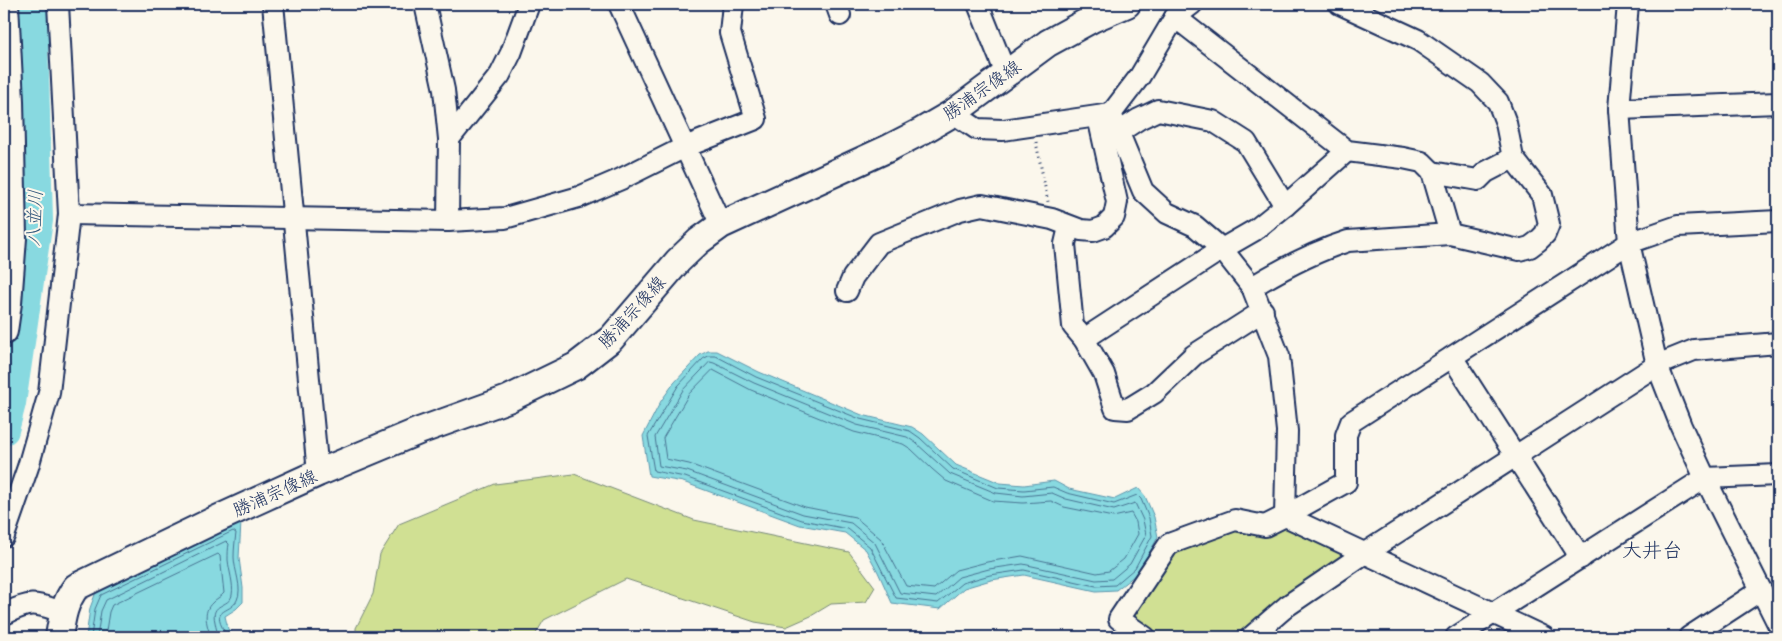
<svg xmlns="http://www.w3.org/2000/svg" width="1782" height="641" font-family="Sriracha,'Klee One',sans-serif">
  <rect width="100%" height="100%" fill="#fbf7ec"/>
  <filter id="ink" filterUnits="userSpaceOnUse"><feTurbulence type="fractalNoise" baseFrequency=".02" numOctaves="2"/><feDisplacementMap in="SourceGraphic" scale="10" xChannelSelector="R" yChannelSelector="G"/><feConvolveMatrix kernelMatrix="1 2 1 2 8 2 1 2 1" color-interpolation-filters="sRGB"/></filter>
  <g filter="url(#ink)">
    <g fill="#d0e093" stroke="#768878">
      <path d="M 574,474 L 694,520 L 849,552 L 875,587 L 866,602 L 831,604 L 811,616 L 786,627 L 755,622 L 626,579 L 544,620 L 534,637 L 356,637 L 356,628 L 373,594 L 380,554 L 399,524 L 495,484 Z"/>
      <path d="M 1279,524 L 1341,552 L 1341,559 L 1286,596 L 1232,637 L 1156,637 L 1130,618 L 1174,550 L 1235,527 Z"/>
    </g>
    <g fill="#88d9e0" stroke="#5c95ac">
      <path d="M 708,351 L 717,351 L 759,372 L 862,415 L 912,427 L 923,434 L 956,465 L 1000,483 L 1024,485 L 1054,481 L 1069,489 L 1115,499 L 1138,488 L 1145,496 L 1154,517 L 1158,537 L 1139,572 L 1116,590 L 1096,591 L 1024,575 L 991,580 L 964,588 L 940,609 L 892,603 L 878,572 L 866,550 L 845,533 L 800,525 L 683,482 L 649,476 L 643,436 L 661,401 L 674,383 L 700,355 Z"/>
      <path d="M 241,522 L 239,558 L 243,588 L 243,602 L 236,609 L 225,616 L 228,629 L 233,634 L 233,637 L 86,637 L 90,608 L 96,592 Z"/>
    </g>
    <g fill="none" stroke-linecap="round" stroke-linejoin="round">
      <g stroke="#477392" stroke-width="1">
        <path d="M 709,356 L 716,356 L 756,377 L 860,419 L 910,431 L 920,438 L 953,469 L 998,488 L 1024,490 L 1053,487 L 1067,493 L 1114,504 L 1137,495 L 1141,499 L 1149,518 L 1152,536 L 1135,568 L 1115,585 L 1096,586 L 1024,570 L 990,575 L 962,583 L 938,603 L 896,598 L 870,547 L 848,529 L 802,520 L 685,477 L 654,471 L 648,436 L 678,386 L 703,359 Z"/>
        <path d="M 710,362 L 714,363 L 754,383 L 857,425 L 907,437 L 916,443 L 950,474 L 996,493 L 1023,496 L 1052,493 L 1066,499 L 1114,510 L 1135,503 L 1143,520 L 1146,535 L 1130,564 L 1112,579 L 1096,580 L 1023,564 L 989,569 L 959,577 L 936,597 L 900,593 L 875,543 L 851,523 L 803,514 L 687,471 L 659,466 L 655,437 L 683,390 Z"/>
        <path d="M 713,370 L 751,390 L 854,432 L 903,444 L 911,449 L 932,469 L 946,481 L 993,501 L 1023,503 L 1051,501 L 1064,507 L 1113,517 L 1131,513 L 1136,522 L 1138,534 L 1124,559 L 1109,571 L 1097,573 L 1022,556 L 987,562 L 956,570 L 934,589 L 906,586 L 881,539 L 855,517 L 805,507 L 689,464 L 666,459 L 663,438 L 689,394 Z"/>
        <path d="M 91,637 L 95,609 L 101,595 L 233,531 L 236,533 C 235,541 234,549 234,557 C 234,570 243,588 237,600 C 230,615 207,606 228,637"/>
        <path d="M 97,637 L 101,611 L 106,600 L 226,541 L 229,544 C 228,549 228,554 228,560 C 229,571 234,584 232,595 C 229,608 210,602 215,622 C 216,628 217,633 220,637"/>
        <path d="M 105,637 L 109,612 L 112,605 L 218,554 L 220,556 L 224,593 C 221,597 215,599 212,603 C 202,612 207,626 211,637"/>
      </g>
      <path stroke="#88d9e0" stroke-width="30" d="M 4,430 L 11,403 L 38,220 L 32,4"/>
      <g stroke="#1b2f5e" stroke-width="24">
        <g id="minor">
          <path d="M 273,4 L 318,473"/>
          <path d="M 425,4 L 444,90 L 449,139 L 448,221"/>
          <path d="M 619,4 L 721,225"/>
          <path d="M 836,4 L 840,15"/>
          <path d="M 978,4 L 1006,74"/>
          <path d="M 1628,4 L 1619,109 L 1629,243 L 1657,365 L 1681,426 L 1705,478 L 1778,624"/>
          <path d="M 1175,17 L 1192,4"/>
          <path d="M 1619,109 L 1778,103"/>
          <path d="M 953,113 L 977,129 L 1003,130 L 1111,114 L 1140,76 L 1175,17 L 1347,151 L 1403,158 L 1422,162 L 1432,172 L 1450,234"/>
          <path d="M 1111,114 L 1143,191 L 1167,213 L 1195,226 L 1222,249 L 1252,287 L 1279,356 L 1287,431 L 1285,516"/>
          <path d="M 1119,132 L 1139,119 L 1158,110 L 1213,121 L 1246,142 L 1285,206"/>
          <path d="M 449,139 L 500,75 L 511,53 L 529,4"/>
          <path d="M 1432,172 L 1478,180 L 1486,172 L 1513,158"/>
          <path d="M 69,214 L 448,221 L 505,218 L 579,197 L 621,179 L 685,147 L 756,119 L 730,33 L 733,4"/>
          <path d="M 1069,227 L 1065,244 L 1073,326 L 1084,339 L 1104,374 L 1115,408 L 1128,409 L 1154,393 L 1194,355 L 1263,311"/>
          <path d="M 1252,287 C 1283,268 1313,252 1348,241 L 1450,234 L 1519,250 L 1530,247 L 1538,241 L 1545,234 L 1549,224 L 1542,195 L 1513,158 L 1506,123 L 1498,102 L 1480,83 L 1418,40 L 1340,4"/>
          <path d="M 847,291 L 853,277 L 879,243 L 960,210 L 982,205 L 1052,219 L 1081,230 L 1093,231 L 1104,227 L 1114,217 L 1117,202 L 1098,117"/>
          <path d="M 1084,339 L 1222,249 L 1255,230 L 1285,206 L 1347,151"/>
          <path d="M 1452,357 L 1581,558"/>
          <path d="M 1285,516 L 1544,637"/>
          <path d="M 4,536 L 28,467 L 49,393 L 69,214 L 58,4"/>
          <path d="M 4,612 L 7,613 C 33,600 36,604 63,612"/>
          <path d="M 1145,637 L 1119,619 L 1169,544 L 1235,520 L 1265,526 L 1285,516 L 1346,482 L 1346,435 L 1351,422 L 1629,243 L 1678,226 L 1778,221"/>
          <path d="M 1251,637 L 1287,606 L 1365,553 L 1657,365 L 1694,350 L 1778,343"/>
          <path d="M 1456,637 L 1705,478 L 1778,475"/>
          <path d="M 1689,637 L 1761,590"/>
        </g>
      </g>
      <g stroke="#1b2f5e" stroke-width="30">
        <g id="major">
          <path d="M 4,331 L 8,303 L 13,238 L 10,101 L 5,4"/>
          <path d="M 59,637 C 62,618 64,603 76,587 L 217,519 L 318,473 L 419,431 L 508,399 L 576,366 L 611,339 L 678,261 L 699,241 L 721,225 L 889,148 L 922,131 L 953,113 L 1048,43 L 1092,19 L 1127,4"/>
        </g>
      </g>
      <path stroke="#1b2f5e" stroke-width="3" stroke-dasharray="1 4" stroke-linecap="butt" d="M 1036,142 L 1048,202"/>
      <use href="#minor" stroke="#fbf7ec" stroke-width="20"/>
      <use href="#major" stroke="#fbf7ec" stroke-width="26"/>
    </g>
  </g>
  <g text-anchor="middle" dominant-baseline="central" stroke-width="4" stroke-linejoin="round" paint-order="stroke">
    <g font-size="18" fill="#1b2f5e" stroke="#fbf7ec">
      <text transform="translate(982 90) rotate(-35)">勝浦宗像線</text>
      <text transform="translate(632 312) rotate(-48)">勝浦宗像線</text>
      <text transform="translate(275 493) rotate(-24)">勝浦宗像線</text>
    </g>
    <g font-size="19" font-style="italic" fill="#365a7e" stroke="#fbf7ec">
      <text transform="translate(34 218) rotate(-87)">八並川</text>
    </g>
    <g font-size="20" fill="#1b2f5e" stroke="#fbf7ec">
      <text x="1652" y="550">大井台</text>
    </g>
  </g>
  <rect width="1782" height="641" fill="none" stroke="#fbf7ec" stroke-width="20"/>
  <rect x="10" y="10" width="1762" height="621" fill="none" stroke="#1b2f5e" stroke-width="2" filter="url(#ink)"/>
</svg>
